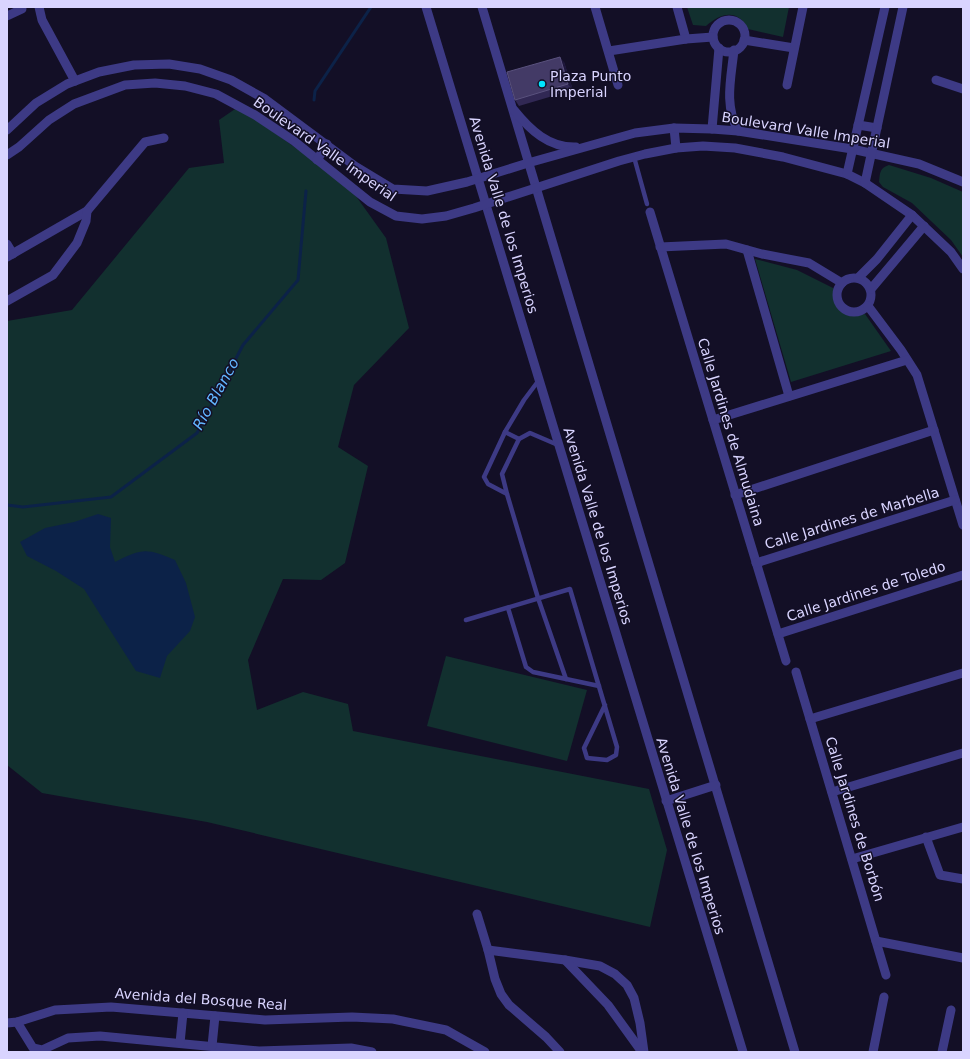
<svg xmlns="http://www.w3.org/2000/svg" width="970" height="1059" font-family="'DejaVu Sans',sans-serif">
  <rect width="100%" height="100%" fill="#130f26"/>
  <g fill="#12302f">
    <path d="M 687,7 L 789,7 L 783,37 L 748,29 C 737,8 721,13 706,26 L 693,25 Z"/>
    <path d="M 238,107 L 348,185 L 386,238 L 409,328 L 354,385 L 338,447 L 368,466 L 345,563 L 321,580 L 283,579 L 248,660 L 257,710 L 303,692 L 348,704 L 353,731 L 649,789 L 667,850 L 650,927 L 207,822 L 42,793 L 7,765 L 7,321 L 72,310 L 189,168 L 224,163 L 219,120 Z"/>
    <path d="M 889,165 L 931,178 L 963,192 L 963,257 L 951,240 L 912,203 L 883,187 L 879,182 C 880,172 880,168 889,165 Z"/>
    <path d="M 755,259 L 797,270 L 835,289 C 833,311 844,318 865,314 L 891,351 L 791,382 Z"/>
    <path d="M 446,656 L 587,690 L 567,761 L 427,726 Z"/>
  </g>
  <path fill="#0c2248" d="M 98,514 L 111,518 L 110,547 L 115,562 C 142,548 147,548 175,560 L 186,583 L 195,617 L 190,631 L 167,656 L 160,678 L 136,671 L 84,589 L 56,571 L 27,556 L 20,542 L 45,528 L 74,522 Z"/>
  <g fill="none" stroke-linecap="round" stroke-linejoin="round">
    <g stroke="#0c2248" stroke-width="3">
      <path d="M 314,100 L 315,91 L 371,7"/>
      <path d="M 7,505 L 23,507 L 111,497 L 197,433 L 243,345 L 298,280 L 306,191"/>
    </g>
    <g stroke="#3d3a85" stroke-width="4.5">
      <path d="M 634,157 L 647,204"/>
      <path d="M 539,380 L 524,400 L 505,432 L 484,477 L 488,484 L 507,494 L 502,474 L 519,439 L 530,433 L 558,445"/>
      <path d="M 505,432 L 519,439"/>
      <path d="M 507,494 L 538,598 L 566,679"/>
      <path d="M 508,608 L 526,667 L 533,672 L 599,686"/>
      <path d="M 466,620 L 570,589 L 617,747 L 616,755 L 607,760 L 587,758 L 584,748 L 605,705"/>
    </g>
    <g stroke="#3d3a85" stroke-width="9">
      <path d="M 39,7 L 42,20 L 75,81"/>
      <path d="M 426,7 L 743,1052"/>
      <path d="M 482,7 L 795,1052"/>
      <path d="M 595,7 L 618,85"/>
      <path d="M 677,7 L 686,39"/>
      <path d="M 7,16 L 22,9"/>
      <circle cx="729" cy="36" r="16"/>
      <path d="M 744,40 L 794,48"/>
      <path d="M 734,50 C 731,79 724,104 738,131"/>
      <path d="M 609,51 L 686,39 L 713,37"/>
      <path d="M 936,80 L 963,89"/>
      <path d="M 787,85 L 803,7"/>
      <path d="M 514,110 C 530,130 549,148 576,147"/>
      <path d="M 858,125 L 877,128"/>
      <path d="M 674,128 L 676,148"/>
      <path d="M 712,129 L 719,48"/>
      <path d="M 7,130 L 36,103 L 67,84 L 99,72 L 134,65 L 169,64 L 200,69 L 231,80 L 265,99 L 355,166 L 393,189 L 427,191 L 467,182 L 528,163 L 635,133 L 674,128 L 712,129 L 738,131 L 852,149 L 919,164 L 963,182"/>
      <path d="M 7,155 L 19,147 L 49,120 L 74,104 L 125,85 L 155,83 L 185,86 L 216,94 L 255,115 L 294,141 L 370,202 L 396,216 L 422,219 L 446,216 L 474,208 L 619,161 L 645,154 L 676,148 L 703,146 L 735,148 L 783,157 L 847,174 L 865,183 L 912,215 L 951,252 L 963,269"/>
      <path d="M 317,160 L 327,144"/>
      <path d="M 847,174 L 885,7"/>
      <path d="M 865,183 L 903,7"/>
      <path d="M 650,212 L 786,661"/>
      <path d="M 7,244 L 13,254"/>
      <path d="M 660,247 L 726,244 L 762,254 L 809,263 L 842,283"/>
      <path d="M 747,250 L 789,396"/>
      <path d="M 7,257 L 87,211 L 145,142 L 164,138"/>
      <circle cx="854" cy="295" r="17"/>
      <path d="M 858,278 L 877,259 L 912,215"/>
      <path d="M 871,289 L 924,226"/>
      <path d="M 7,301 L 53,275 L 77,243 L 86,221 L 87,211"/>
      <path d="M 868,306 L 901,350 L 917,375 L 963,525"/>
      <path d="M 713,420 L 907,360"/>
      <path d="M 735,495 L 934,430"/>
      <path d="M 756,563 L 955,500"/>
      <path d="M 778,634 L 963,575"/>
      <path d="M 796,672 L 886,975"/>
      <path d="M 810,719 L 963,673"/>
      <path d="M 832,792 L 963,753"/>
      <path d="M 666,801 L 716,785"/>
      <path d="M 926,837 L 940,875 L 963,879"/>
      <path d="M 852,859 L 963,827"/>
      <path d="M 477,914 L 488,950 L 495,979 L 501,994 L 509,1005 L 546,1037 L 560,1052"/>
      <path d="M 876,941 L 963,958"/>
      <path d="M 488,950 L 565,960 L 600,966 L 615,974 L 627,985 L 634,998 L 640,1023 L 644,1052"/>
      <path d="M 565,960 L 608,1005 L 642,1052"/>
      <path d="M 17,1022 L 33,1048 L 42,1050 L 68,1038 L 100,1036 L 259,1051 L 351,1048 L 372,1052"/>
      <path d="M 7,1023 L 17,1022 L 55,1010 L 111,1007 L 265,1020 L 352,1017 L 393,1019 L 446,1030 L 485,1052"/>
      <path d="M 180,1043 L 183,1013"/>
      <path d="M 212,1046 L 215,1016"/>
      <path d="M 873,1052 L 884,997"/>
      <path d="M 942,1052 L 951,1010"/>
    </g>
  </g>
  <path fill="#312854" d="M 564,62 L 573,90 L 519,106 L 515,100 Z"/>
  <path fill="#1d163a" d="M 560,57 L 564,62 L 573,90 L 568,84 Z"/>
  <path fill="#433a66" stroke="#5a527e" d="M 560,57 L 568,84 L 515,100 L 507,72 Z"/>
  <circle fill="#00e5ff" stroke="#130f26" stroke-width="1.5" cx="542" cy="84" r="4"/>
  <g text-anchor="middle" dominant-baseline="central" stroke-width="3" stroke-linejoin="round" paint-order="stroke">
    <g font-size="14" fill="#d9d4ff" stroke="#130f26" text-anchor="start">
      <text x="550" y="76">Plaza Punto<tspan x="550" dy="16">Imperial</tspan></text>
    </g>
    <g font-size="14" fill="#d9d4ff" stroke="#130f26">
      <text transform="translate(806 130) rotate(9)">Boulevard Valle Imperial</text>
      <text transform="translate(325 149) rotate(35)">Boulevard Valle Imperial</text>
      <text transform="translate(504 215) rotate(73)">Avenida Valle de los Imperios</text>
      <text transform="translate(731 432) rotate(73)">Calle Jardines de Almudaina</text>
      <text transform="translate(852 518) rotate(-17)">Calle Jardines de Marbella</text>
      <text transform="translate(598 526) rotate(73)">Avenida Valle de los Imperios</text>
      <text transform="translate(866 591) rotate(-18)">Calle Jardines de Toledo</text>
      <text transform="translate(855 819) rotate(73)">Calle Jardines de Borbón</text>
      <text transform="translate(691 836) rotate(73)">Avenida Valle de los Imperios</text>
      <text transform="translate(201 999) rotate(4)">Avenida del Bosque Real</text>
    </g>
    <g font-size="15" font-style="italic" fill="#62b6ff" stroke="#130f26">
      <text transform="translate(216 394) rotate(-61)">Río Blanco</text>
    </g>
  </g>
  <rect width="970" height="1059" fill="none" stroke="#d9d4ff" stroke-width="16"/>
</svg>
